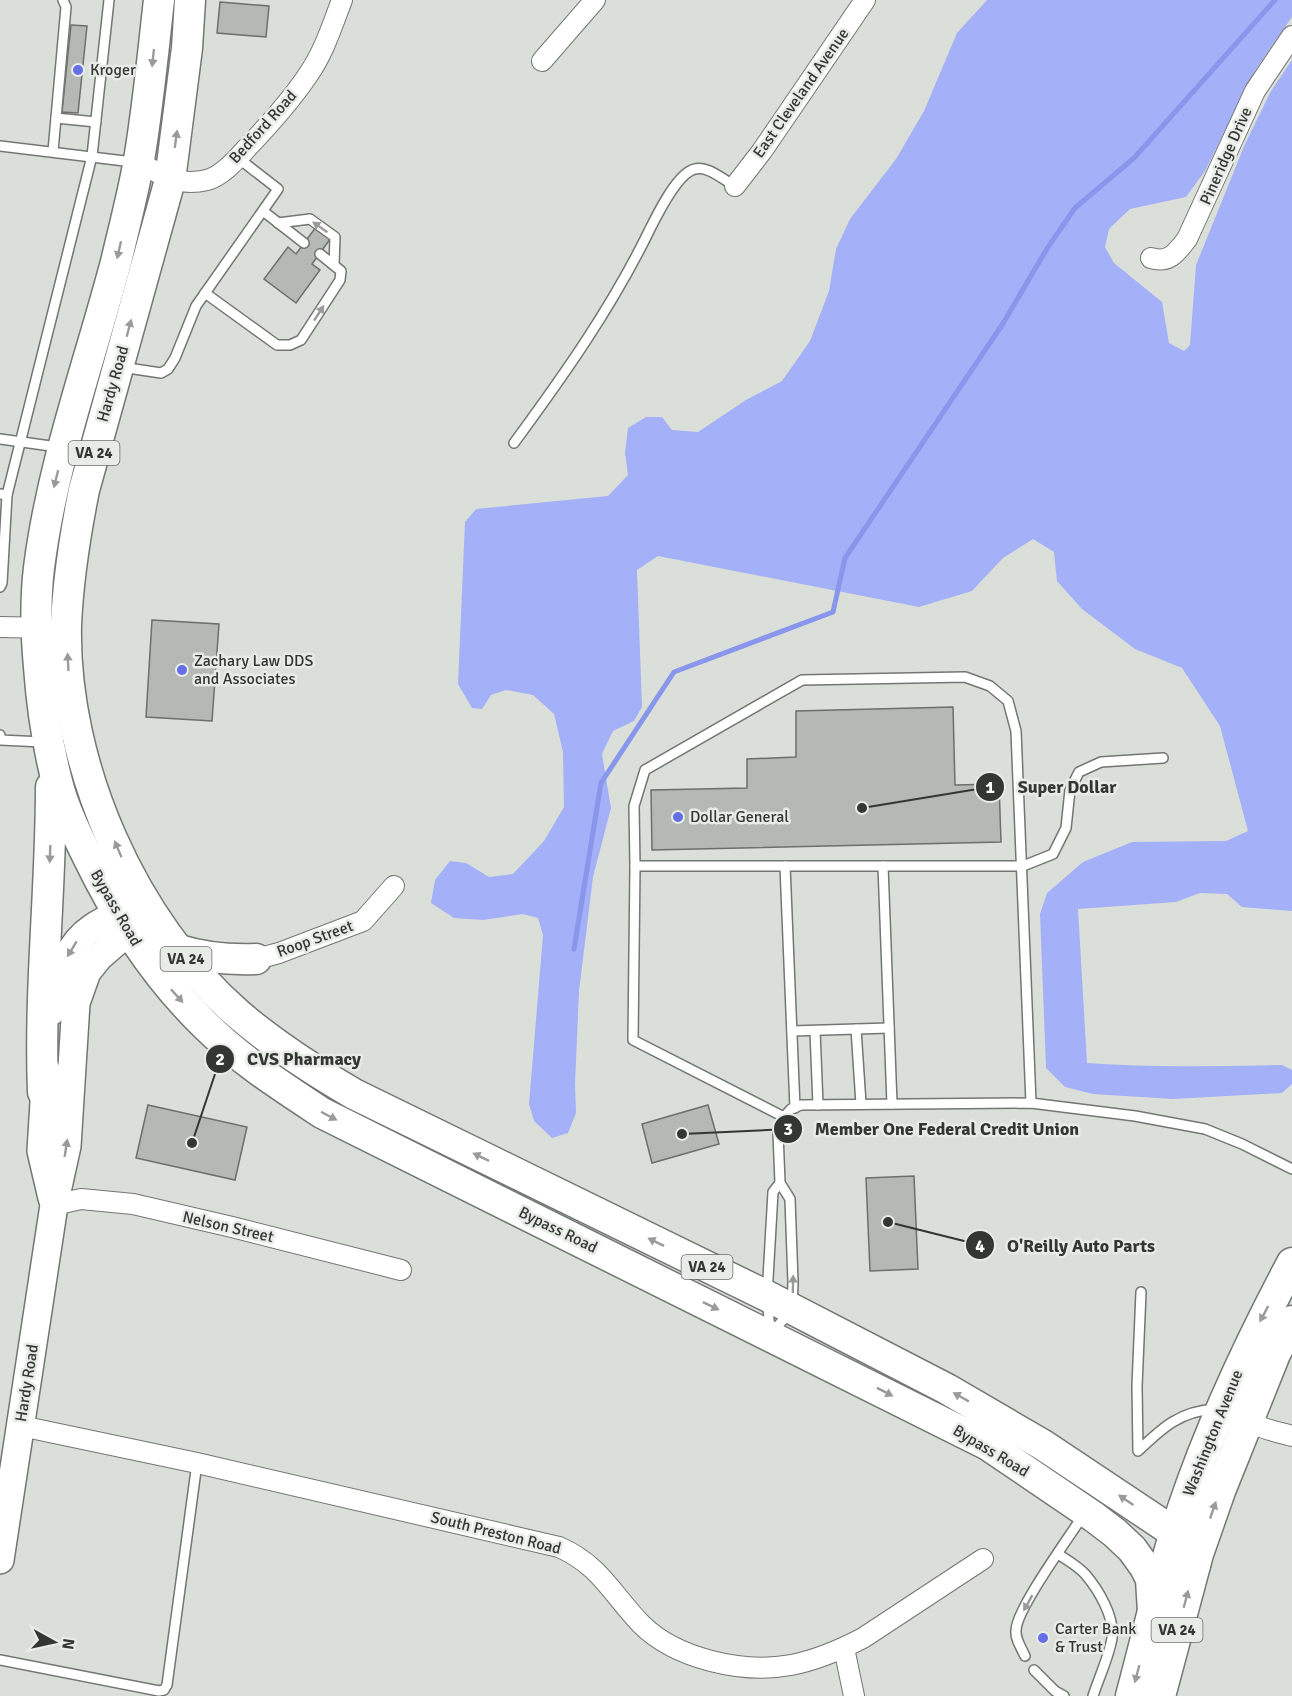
<svg xmlns="http://www.w3.org/2000/svg" width="1292" height="1696" font-family="Signika,sans-serif">
  <rect width="100%" height="100%" fill="#dae0d9"/>
  <path fill="#a4b0f7" d="M 987,0 L 1292,0 L 1292,17 L 1256,69 L 1205,171 L 1186,197 L 1130,209 L 1109,229 L 1105,247 L 1114,263 L 1162,302 L 1169,343 L 1184,351 L 1190,345 L 1196,265 L 1245,144 L 1271,91 L 1292,60 L 1292,911 L 1242,907 L 1227,894 L 1200,893 L 1176,902 L 1078,909 L 1087,1063 C 1152,1068 1217,1066 1282,1065 L 1292,1070 L 1292,1084 L 1282,1093 L 1173,1099 L 1093,1094 L 1065,1087 L 1046,1068 L 1040,914 L 1047,893 L 1083,862 L 1132,842 L 1226,841 L 1248,831 L 1220,726 L 1182,668 L 1135,649 L 1082,609 L 1057,581 L 1054,552 L 1033,539 L 1003,558 L 972,591 L 919,607 L 658,556 L 637,570 L 642,707 L 634,721 L 613,731 L 602,754 L 611,808 L 593,877 L 579,991 L 575,1084 L 576,1113 L 568,1133 L 552,1138 L 534,1121 L 529,1104 L 543,935 L 538,918 L 523,914 L 483,920 L 454,918 L 431,903 L 435,880 L 450,861 L 466,863 L 489,877 L 513,874 L 544,841 L 564,807 L 563,752 L 554,714 L 533,695 L 506,690 L 491,695 L 482,709 L 472,708 L 458,684 L 465,522 L 476,509 L 608,496 L 628,475 L 625,453 L 628,428 L 646,417 L 662,417 L 672,430 L 698,432 L 746,400 L 782,381 L 810,341 L 829,291 L 836,249 L 850,219 L 896,159 L 924,111 L 957,33 Z"/>
  <g fill="none" stroke-linecap="round" stroke-linejoin="round">
    <path stroke="#8996ec" stroke-width="5" d="M 574,949 L 601,783 L 674,672 L 833,612 L 845,558 L 1002,325 L 1048,247 L 1075,208 L 1134,158 L 1275,0"/>
  </g>
  <g fill="#b4b9b3" stroke="#6b706a" stroke-width="1.5">
    <path d="M 220,2 L 269,6 L 266,37 L 217,33 Z"/>
    <path d="M 71,25 L 87,26 L 78,113 L 62,112 Z"/>
    <path d="M 316,227 L 331,238 L 312,264 L 320,270 L 296,303 L 264,279 L 288,247 L 296,254 Z"/>
    <path d="M 152,620 L 219,624 L 212,721 L 146,717 Z"/>
    <path d="M 953,707 L 955,785 L 999,784 L 1001,842 L 652,850 L 651,790 L 747,788 L 747,759 L 796,757 L 796,711 Z"/>
    <path d="M 148,1105 L 247,1127 L 235,1180 L 136,1158 Z"/>
    <path d="M 708,1105 L 719,1144 L 652,1163 L 642,1124 Z"/>
    <path d="M 914,1176 L 918,1269 L 870,1271 L 866,1178 Z"/>
  </g>
  <g fill="none" stroke-linecap="round" stroke-linejoin="round">
    <g stroke="#717771" stroke-width="12">
      <g id="lane">
        <path d="M 56,118 L 96,122"/>
        <path d="M 0,146 L 133,162"/>
        <path d="M 53,151 L 66,7 L 63,0"/>
        <path d="M 263,211 L 304,243"/>
        <path d="M 278,223 L 310,219 L 335,237 L 334,265"/>
        <path d="M 205,293 L 277,345 L 290,345 L 301,340 L 340,280 L 341,271 L 320,254"/>
        <path d="M 121,367 L 161,373 L 168,369 L 175,358 L 196,306 L 278,189 L 238,158"/>
        <path d="M 0,439 L 58,447"/>
        <path d="M 514,443 C 564,375 612,307 649,231 C 657,215 674,180 690,171 C 704,162 722,179 735,186"/>
        <path d="M 0,494 L 7,495 L 92,156 L 109,0"/>
        <path d="M 0,587 L 2,583 L 7,495"/>
        <path d="M 0,735 L 0,740 L 43,742"/>
        <path d="M 635,866 L 634,806 L 645,770 L 802,680 L 965,677 L 990,686 L 1008,701 L 1016,731 L 1031,1103"/>
        <path d="M 785,866 L 795,1108"/>
        <path d="M 883,866 L 892,1104"/>
        <path d="M 856,1029 L 861,1104"/>
        <path d="M 792,1031 L 889,1028"/>
        <path d="M 815,1031 L 818,1105"/>
        <path d="M 784,1117 L 633,1040 L 635,866 L 1023,866 L 1053,854 L 1066,828 L 1070,790 L 1079,772 L 1101,762 L 1163,758"/>
        <path d="M 1141,1292 L 1137,1386 L 1138,1451 C 1162,1428 1180,1411 1215,1409"/>
        <path d="M 770,1331 L 767,1296 L 773,1192 L 780,1183"/>
        <path d="M 772,1333 L 792,1309 L 793,1282 L 790,1199 L 780,1183 L 778,1133 L 784,1117 L 791,1109 L 801,1105 L 1031,1103 L 1135,1116 L 1205,1129 L 1242,1144 L 1292,1169"/>
        <path d="M 1058,1554 C 1067,1560 1078,1566 1085,1574 C 1098,1589 1115,1617 1112,1638 C 1109,1657 1099,1677 1093,1696"/>
        <path d="M 1025,1656 C 1021,1647 1015,1639 1016,1630 C 1017,1608 1070,1536 1084,1514"/>
        <path d="M 0,1660 L 159,1691 L 164,1690 L 167,1685 L 197,1463"/>
        <path d="M 1034,1670 L 1055,1691 L 1064,1696"/>
      </g>
    </g>
    <g stroke="#717771" stroke-width="22">
      <g id="street">
        <path d="M 542,61 L 595,0"/>
        <path d="M 139,162 C 162,176 179,187 207,180 C 222,176 236,160 246,149 C 268,126 290,102 308,75 C 324,52 332,26 342,0"/>
        <path d="M 735,186 L 762,151 L 865,0"/>
        <path d="M 1151,258 C 1169,264 1177,252 1187,239 L 1255,91 L 1292,36"/>
        <path d="M 0,627 L 49,628"/>
        <path d="M 256,959 L 279,953 L 363,921 L 394,886"/>
        <path d="M 54,1205 L 81,1199 L 133,1204 L 232,1227 L 401,1270"/>
        <path d="M 1241,1413 C 1252,1428 1275,1431 1292,1436"/>
        <path d="M 21,1426 L 197,1463 L 559,1547 C 600,1565 612,1594 641,1624 C 676,1659 743,1674 791,1665 C 817,1660 840,1650 863,1638 L 983,1559"/>
        <path d="M 844,1648 L 854,1696"/>
      </g>
    </g>
    <g stroke="#717771" stroke-width="30">
      <g id="secondary">
        <path d="M 52,1011 C 56,981 65,946 92,928 C 106,918 123,912 139,904"/>
        <path d="M 46,1070 L 41,1151 L 52,1198"/>
        <path d="M 0,1560 L 54,1205 L 67,1146 L 76,1003 L 87,972 L 99,957 L 128,932 L 138,913"/>
      </g>
    </g>
    <g stroke="#717771" stroke-width="33">
      <g id="primary">
        <path d="M 159,0 C 153,53 148,107 139,160 C 133,194 124,228 116,262 C 89,364 52,464 39,568 C 35,601 36,634 39,667 C 42,708 48,749 59,789 C 66,813 77,835 88,857 C 118,919 154,975 204,1024 C 239,1059 281,1086 322,1113 L 988,1445 L 1094,1517 L 1115,1533 L 1132,1549 L 1145,1567 L 1151,1579 L 1153,1612"/>
        <path d="M 190,0 L 187,48 L 170,180 L 84,490 C 75,535 68,579 66,625 C 63,765 133,923 238,1014 C 274,1045 313,1070 354,1094 L 767,1296 L 947,1389 L 1043,1445 L 1175,1533 L 1195,1565"/>
        <path d="M 179,950 C 205,958 229,960 256,959"/>
        <path d="M 43,1092 C 39,990 51,889 51,787"/>
        <path d="M 1131,1696 C 1148,1633 1162,1569 1183,1508 C 1212,1422 1250,1342 1292,1263"/>
        <path d="M 1160,1696 L 1198,1554 L 1220,1491 L 1275,1354 L 1292,1321"/>
      </g>
    </g>
    <use href="#lane" stroke="#fff" stroke-width="9"/>
    <use href="#street" stroke="#fff" stroke-width="20"/>
    <use href="#secondary" stroke="#fff" stroke-width="27"/>
    <use href="#primary" stroke="#fff" stroke-width="30"/>
  </g>
  <defs><path id="oneway-solid" d="M-6-.8H1V-3.2L6.5 0L1 3.2V.8H-6Z" transform="scale(1.5)"/></defs>
  <g fill="#9a9a9a">
    <use href="#oneway-solid" transform="translate(153 58) rotate(96)"/>
    <use href="#oneway-solid" transform="translate(176 139) rotate(-82)"/>
    <use href="#oneway-solid" transform="translate(320 227) rotate(-145)"/>
    <use href="#oneway-solid" transform="translate(119 250) rotate(103)"/>
    <use href="#oneway-solid" transform="translate(319 313) rotate(-57)"/>
    <use href="#oneway-solid" transform="translate(129 328) rotate(-75)"/>
    <use href="#oneway-solid" transform="translate(56 479) rotate(104)"/>
    <use href="#oneway-solid" transform="translate(68 662) rotate(-93)"/>
    <use href="#oneway-solid" transform="translate(118 849) rotate(-113)"/>
    <use href="#oneway-solid" transform="translate(50 854) rotate(92)"/>
    <use href="#oneway-solid" transform="translate(72 949) rotate(121)"/>
    <use href="#oneway-solid" transform="translate(177 996) rotate(48)"/>
    <use href="#oneway-solid" transform="translate(329 1116) rotate(28)"/>
    <use href="#oneway-solid" transform="translate(66 1148) rotate(-81)"/>
    <use href="#oneway-solid" transform="translate(481 1157) rotate(-154)"/>
    <use href="#oneway-solid" transform="translate(656 1242) rotate(-154)"/>
    <use href="#oneway-solid" transform="translate(793 1284) rotate(-89)"/>
    <use href="#oneway-solid" transform="translate(711 1306) rotate(26)"/>
    <use href="#oneway-solid" transform="translate(1264 1314) rotate(118)"/>
    <use href="#oneway-solid" transform="translate(885 1392) rotate(27)"/>
    <use href="#oneway-solid" transform="translate(961 1397) rotate(-151)"/>
    <use href="#oneway-solid" transform="translate(1126 1500) rotate(-146)"/>
    <use href="#oneway-solid" transform="translate(1213 1510) rotate(-71)"/>
    <use href="#oneway-solid" transform="translate(1186 1599) rotate(-75)"/>
    <use href="#oneway-solid" transform="translate(1028 1603) rotate(119)"/>
    <use href="#oneway-solid" transform="translate(1137 1674) rotate(105)"/>
  </g>
  <g fill="#656ee7" stroke="#e7ede6" stroke-width="2">
    <circle cx="78" cy="70" r="6"/>
    <circle cx="182" cy="670" r="6"/>
    <circle cx="678" cy="817" r="6"/>
    <circle cx="1043" cy="1638" r="6"/>
  </g>
  <g text-anchor="middle" dominant-baseline="central" stroke-width="5" stroke-linejoin="round" paint-order="stroke">
    <g fill="#e7ede6" stroke="#6a6d69" stroke-width="1.5">
      <rect x="68.5" y="441" width="51" height="24" rx="4.5"/>
      <rect x="160.5" y="947" width="51" height="24" rx="4.5"/>
      <rect x="681.5" y="1255" width="51" height="24" rx="4.5"/>
      <rect x="1151.5" y="1618" width="51" height="24" rx="4.5"/>
    </g>
    <g font-size="15" font-weight="bold" fill="#343634">
      <text x="94" y="453">VA 24</text>
      <text x="186" y="959">VA 24</text>
      <text x="707" y="1267">VA 24</text>
      <text x="1177" y="1630">VA 24</text>
    </g>
    <g font-size="16" fill="#343634" stroke="#e7ede6" text-anchor="start">
      <text x="90" y="70">Kroger</text>
      <text x="194" y="661">Zachary Law DDS<tspan x="194" dy="18">and Associates</tspan></text>
      <text x="690" y="817">Dollar General</text>
      <text x="1055" y="1629">Carter Bank<tspan x="1055" dy="18">&amp; Trust</tspan></text>
    </g>
    <g font-size="16" fill="#343634" stroke="#e7ede6">
      <text transform="translate(801 93) rotate(-55)">East Cleveland Avenue</text>
      <text transform="translate(263 127) rotate(-48)">Bedford Road</text>
      <text transform="translate(1226 156) rotate(-66)">Pineridge Drive</text>
      <text transform="translate(113 384) rotate(-74)">Hardy Road</text>
      <text transform="translate(116 908) rotate(60)">Bypass Road</text>
      <text transform="translate(315 939) rotate(-20)">Roop Street</text>
      <text transform="translate(228 1227) rotate(13)">Nelson Street</text>
      <text transform="translate(558 1230) rotate(26)">Bypass Road</text>
      <text transform="translate(27 1383) rotate(-81)">Hardy Road</text>
      <text transform="translate(1213 1433) rotate(-68)">Washington Avenue</text>
      <text transform="translate(991 1451) rotate(31)">Bypass Road</text>
      <text transform="translate(496 1533) rotate(14)">South Preston Road</text>
    </g>
  </g>
  <path fill="none" stroke="#343634" stroke-width="2" d="M862 808L990 787M192 1143L220 1059M682 1134L788 1129M888 1222L980 1245"/>
  <g fill="#343634" stroke="#e7ede6" stroke-width="2">
    <circle cx="862" cy="808" r="6"/>
    <circle cx="192" cy="1143" r="6"/>
    <circle cx="682" cy="1134" r="6"/>
    <circle cx="888" cy="1222" r="6"/>
    <circle cx="990" cy="787" r="15"/>
    <circle cx="220" cy="1059" r="15"/>
    <circle cx="788" cy="1129" r="15"/>
    <circle cx="980" cy="1245" r="15"/>
  </g>
  <g font-size="18" text-anchor="middle" font-weight="bold" fill="#fff">
    <text x="990" y="793">1</text>
    <text x="220" y="1065">2</text>
    <text x="788" y="1135">3</text>
    <text x="980" y="1252">4</text>
  </g>
  <g font-size="18" text-anchor="middle" font-weight="bold" fill="#343634" stroke="#e7ede6" stroke-width="5" stroke-linejoin="round" paint-order="stroke">
    <text x="1067" y="793">Super Dollar</text>
    <text x="304" y="1065">CVS Pharmacy</text>
    <text x="947" y="1135">Member One Federal Credit Union</text>
    <text x="1081" y="1252">O'Reilly Auto Parts</text>
  </g>
  <g transform="translate(54 1642) rotate(98)" stroke="#e7ede6" stroke-width="4.5" paint-order="stroke">
  <path d="M0-4.5L10 22L0 15L-10 22Z" fill="#343634"/>
  <text y="-9" font-size="16" font-weight="bold" text-anchor="middle" fill="#343634">N</text>
  </g>
</svg>
